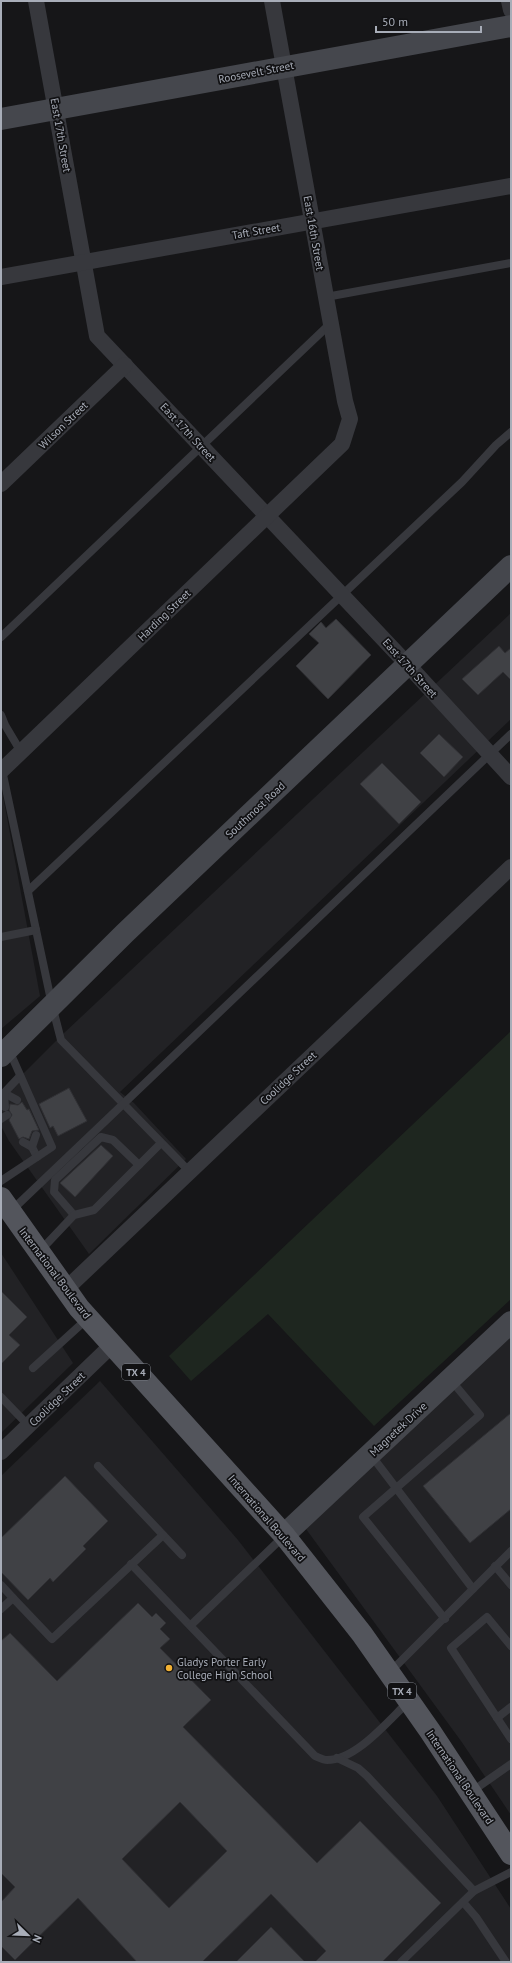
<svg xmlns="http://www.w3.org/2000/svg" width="512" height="1963" font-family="'PT Sans',sans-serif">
  <rect width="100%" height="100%" fill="#161618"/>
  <g fill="#222225">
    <path d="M 511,613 L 511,719 L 120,1092 L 134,1103 L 186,1159 L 89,1254 L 9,1141 L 1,1126 L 1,1096 L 63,1034 Z"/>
    <path d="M 1,785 L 40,996 L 1,1029 Z"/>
    <path d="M 1,1253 L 73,1363 L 1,1433 Z"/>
    <path d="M 511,1332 L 511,1815 L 461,1741 L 306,1529 Z"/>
    <path d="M 100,1381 L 238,1540 L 437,1796 L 511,1909 L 511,1962 L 1,1962 L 1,1476 Z"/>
  </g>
  <path fill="#1e261f" d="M 511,1031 L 511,1299 L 374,1426 L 268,1314 L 191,1381 L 169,1356 Z"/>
  <g fill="#404145" stroke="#303034" fill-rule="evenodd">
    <path d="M 336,619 L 371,655 L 328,699 L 296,666 L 319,643 L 309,634 L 321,622 L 326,628 Z"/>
    <path d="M 499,646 L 505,653 L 511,648 L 511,680 L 503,672 L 478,695 L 462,679 Z"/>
    <path d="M 439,734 L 463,757 L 444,777 L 420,753 Z"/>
    <path d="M 382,763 L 421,802 L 399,824 L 360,784 Z"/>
    <path d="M 69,1088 L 87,1121 L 58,1136 L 53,1126 L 50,1128 L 39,1104 Z"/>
    <path d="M 22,1102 L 27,1110 L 29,1109 L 39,1130 L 32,1131 L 29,1139 L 23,1137 L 19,1139 L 9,1120 L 12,1115 L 9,1110 L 10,1104 L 18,1105 Z"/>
    <path d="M 101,1145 L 113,1156 L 75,1197 L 60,1183 Z"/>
    <path d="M 1,1291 L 27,1317 L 9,1335 L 20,1345 L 1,1364 Z"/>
    <path d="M 511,1413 L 511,1509 L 470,1543 L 423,1486 Z"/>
    <path d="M 65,1476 L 108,1521 L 83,1546 L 86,1549 L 53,1582 L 50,1578 L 28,1600 L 1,1572 L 1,1538 Z"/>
    <path d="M 138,1603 L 152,1617 L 156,1613 L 166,1623 L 160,1629 L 170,1639 L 160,1648 L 211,1700 L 183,1727 L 317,1863 L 360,1821 L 441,1903 L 382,1962 L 315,1962 L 326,1951 L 271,1894 L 202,1962 L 137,1962 L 78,1898 L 15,1960 L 1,1946 L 1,1902 L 15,1887 L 1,1873 L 1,1641 L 10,1633 L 57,1681 ZM 180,1802 L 227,1851 L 169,1908 L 122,1859 Z"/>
    <path d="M 271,1927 L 305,1962 L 236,1962 Z"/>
  </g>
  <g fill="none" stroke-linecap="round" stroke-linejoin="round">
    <g stroke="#37383d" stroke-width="8">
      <path d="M 326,297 L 511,263"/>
      <path d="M 1,637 L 331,323"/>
      <path d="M 1,715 L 5,725 L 21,752"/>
      <path d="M 2,770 L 52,1005 L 61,1040 L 190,1172"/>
      <path d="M 28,891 L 462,482 L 496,445 L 511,432"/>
      <path d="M 1,937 L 36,930"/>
      <path d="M 4,1093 L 17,1100"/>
      <path d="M 5,1107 L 4,1093 L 20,1076"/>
      <path d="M 1,1119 L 7,1115"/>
      <path d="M 23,1142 L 32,1147 L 37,1157"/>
      <path d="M 32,1147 L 36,1135"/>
      <path d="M 1,1181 L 52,1147 L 9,1050"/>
      <path d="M 11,1211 L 511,734"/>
      <path d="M 74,1215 L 54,1192 L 55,1180 L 101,1137 L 113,1140 L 139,1165"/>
      <path d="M 39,1252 L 74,1215 L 94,1210 L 161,1143"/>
      <path d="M 33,1368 L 88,1318"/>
      <path d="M 1,1397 L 29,1426"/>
      <path d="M 371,1455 L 473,1589 L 390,1672"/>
      <path d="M 98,1466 L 182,1555"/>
      <path d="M 131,1564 L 315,1756 C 318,1757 323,1760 327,1760 C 356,1760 388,1721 408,1702"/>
      <path d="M 495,1566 L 511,1585"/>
      <path d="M 1,1585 L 13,1598"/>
      <path d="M 473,1589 L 511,1551"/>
      <path d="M 1,1609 L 13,1598 L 52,1639 L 163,1535"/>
      <path d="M 445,1619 L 363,1517 L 480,1415 L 450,1379"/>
      <path d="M 191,1625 L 284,1536"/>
      <path d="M 511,1646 L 487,1617 L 451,1648 L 511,1739"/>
      <path d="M 497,1718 L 511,1707"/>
      <path d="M 337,1758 L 358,1768 L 367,1776 L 474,1891"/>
      <path d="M 471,1792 L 511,1764"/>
      <path d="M 463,1902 L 476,1917 L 506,1962"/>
      <path d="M 401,1962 L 474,1891 L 511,1872"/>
    </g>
    <g stroke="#37383d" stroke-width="16">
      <path d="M 36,1 L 97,336 L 408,665 L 511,777"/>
      <path d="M 509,1 L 511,10"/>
      <path d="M 1,277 L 511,186"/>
      <path d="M 1,484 L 125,365"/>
      <path d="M 1,771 L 342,444 L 350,419 L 345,401 L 272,1"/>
      <path d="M 66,1289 L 511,867"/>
      <path d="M 1,1452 L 112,1345"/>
    </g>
    <g stroke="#45474d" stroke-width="22">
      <path d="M 1,119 L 511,26"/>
      <path d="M 1,1056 L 125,933 L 511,566"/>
      <path d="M 284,1535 L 511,1322"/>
    </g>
    <path stroke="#53555c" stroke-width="22" d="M 1,1198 L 79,1308 L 284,1535 L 362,1634 L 430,1731 L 511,1854"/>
  </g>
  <circle fill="#f2b134" stroke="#111113" stroke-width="1.5" cx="169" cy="1668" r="4"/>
  <g text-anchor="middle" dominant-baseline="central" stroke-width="3.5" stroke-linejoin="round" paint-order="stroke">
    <g fill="#111113" stroke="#7b7e86" stroke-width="1">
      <rect x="122" y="1364" width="28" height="16" rx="3"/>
      <rect x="388" y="1683" width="28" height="16" rx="3"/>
    </g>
    <g font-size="10" font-weight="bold" fill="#a8adb8">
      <text x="136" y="1372">TX 4</text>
      <text x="402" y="1691">TX 4</text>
    </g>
    <g font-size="11" fill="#a8adb8" stroke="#111113">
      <text transform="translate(256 72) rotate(-11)">Roosevelt Street</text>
      <text transform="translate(61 135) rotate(80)">East 17th Street</text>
      <text transform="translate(256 231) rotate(-10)">Taft Street</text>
      <text transform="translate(314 233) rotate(80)">East 16th Street</text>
      <text transform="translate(63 425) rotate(-44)">Wilson Street</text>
      <text transform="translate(188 432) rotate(47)">East 17th Street</text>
      <text transform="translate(164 615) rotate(-44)">Harding Street</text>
      <text transform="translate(410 668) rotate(48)">East 17th Street</text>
      <text transform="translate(255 810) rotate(-43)">Southmost Road</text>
      <text transform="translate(288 1078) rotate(-43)">Coolidge Street</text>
      <text transform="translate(55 1273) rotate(53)">International Boulevard</text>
      <text transform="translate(57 1399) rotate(-44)">Coolidge Street</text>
      <text transform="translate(398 1429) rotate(-43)">Magnetek Drive</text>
      <text transform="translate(267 1518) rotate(49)">International Boulevard</text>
      <text transform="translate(460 1777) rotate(56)">International Boulevard</text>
    </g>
    <g font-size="11" fill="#a8adb8" stroke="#111113" text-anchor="start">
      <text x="177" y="1662">Gladys Porter Early<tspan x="177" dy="13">College High School</tspan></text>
    </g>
  </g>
  <rect width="512" height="1963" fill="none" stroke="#a8adb8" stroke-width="4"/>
  <g transform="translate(28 1935) rotate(113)" stroke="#111113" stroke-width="3" paint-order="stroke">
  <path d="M0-3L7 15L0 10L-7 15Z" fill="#a8adb8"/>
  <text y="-6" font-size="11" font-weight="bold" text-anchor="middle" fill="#a8adb8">N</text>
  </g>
  <path d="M376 26v6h105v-6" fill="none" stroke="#a8adb8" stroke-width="2"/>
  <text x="382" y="26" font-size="12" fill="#a8adb8" stroke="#111113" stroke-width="3" paint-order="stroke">50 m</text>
</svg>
